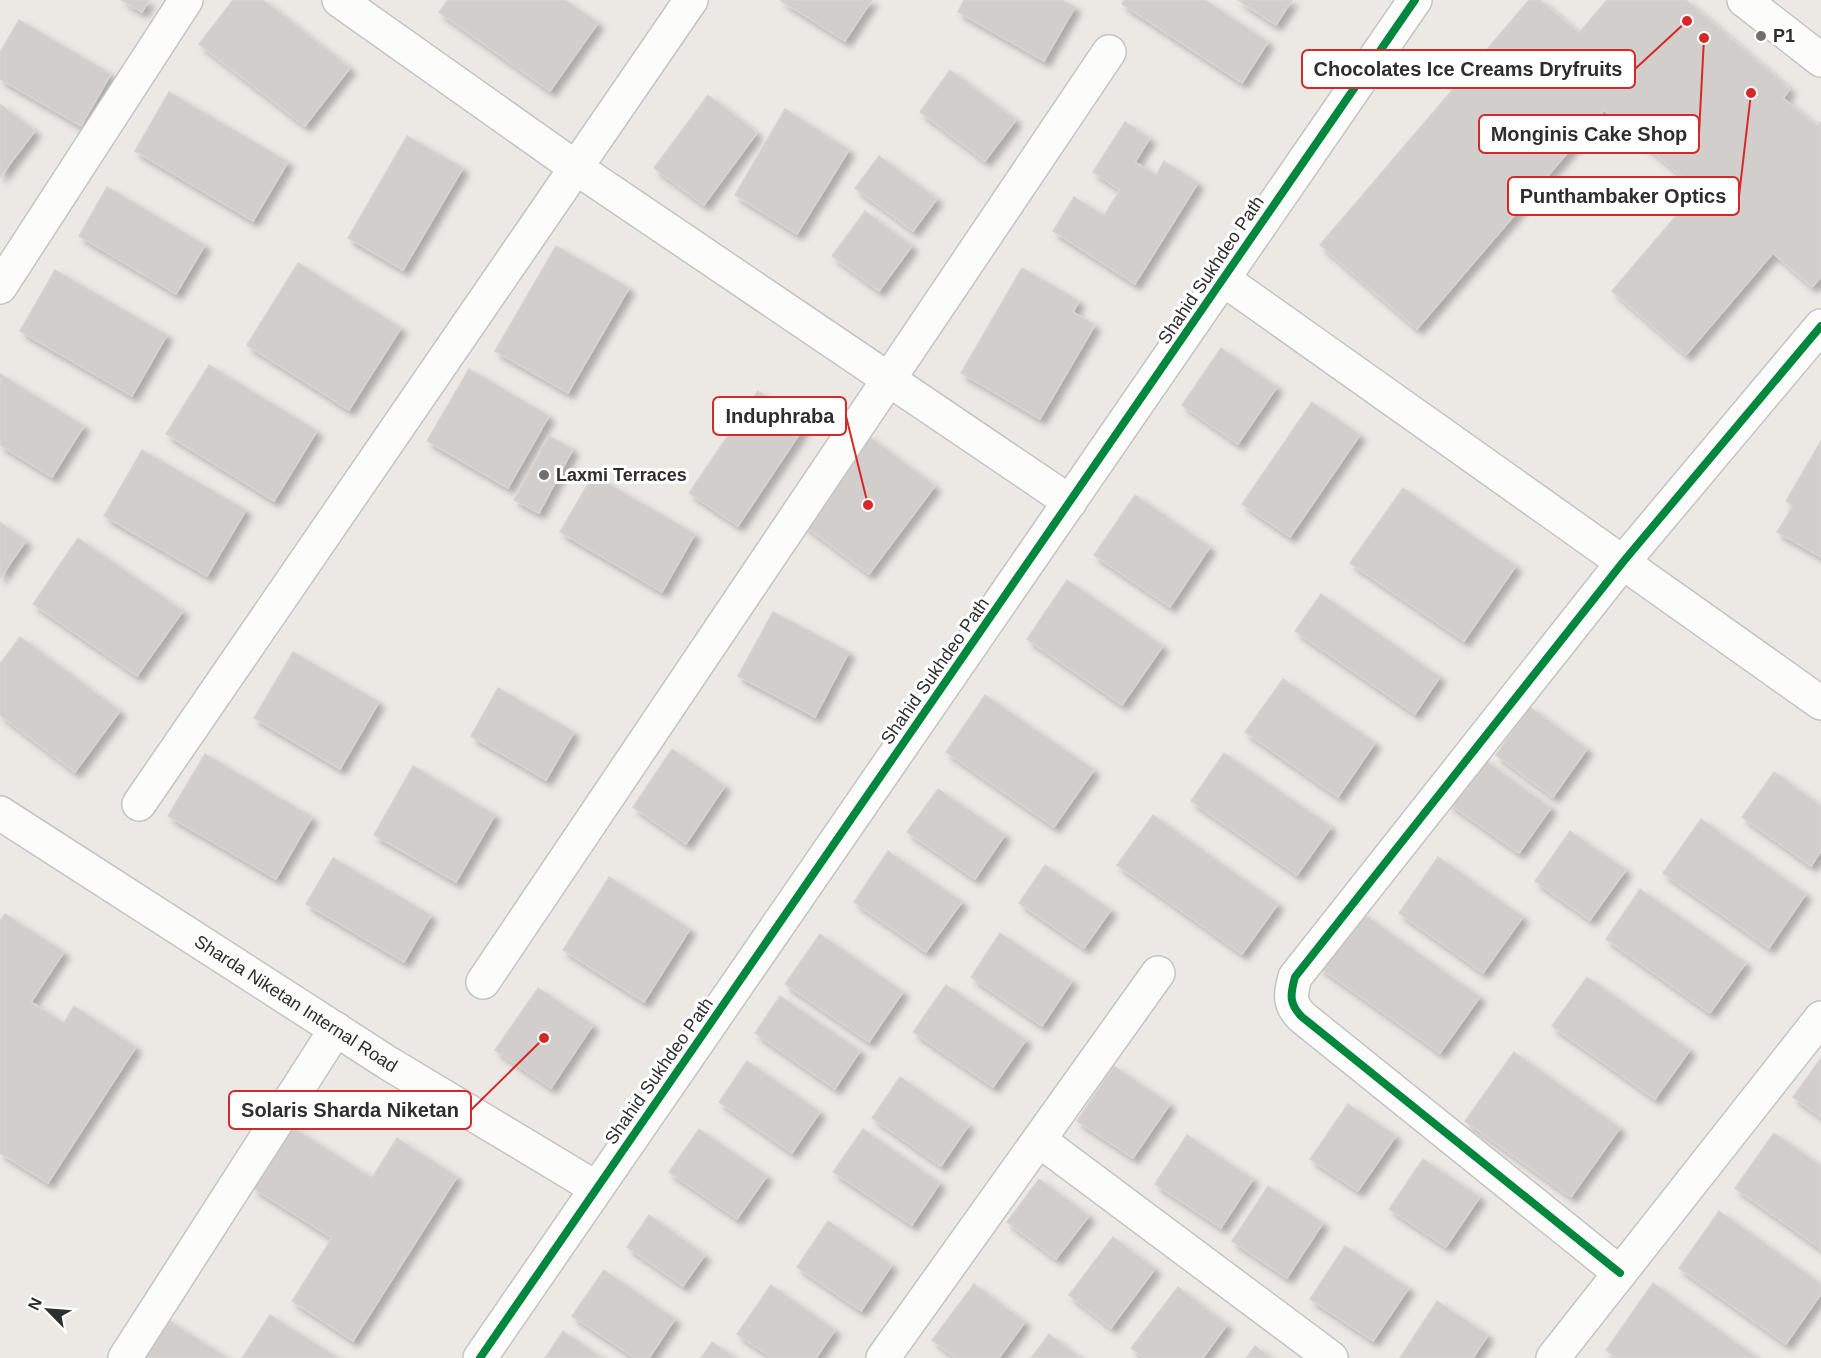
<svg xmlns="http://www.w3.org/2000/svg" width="1821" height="1358" font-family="Arial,sans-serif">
  <defs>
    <filter id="shadow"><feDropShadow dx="5.5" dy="5.5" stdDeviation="3" flood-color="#0004"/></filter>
  </defs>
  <rect width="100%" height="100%" fill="#ece8e4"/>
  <g fill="#d1cecb" stroke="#d7d4d0" stroke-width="1.5" filter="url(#shadow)">
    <path d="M 121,0 L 149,0 L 142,12 Z"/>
    <path d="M 233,0 L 263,0 L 350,68 L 305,126 L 199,44 Z"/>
    <path d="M 448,0 L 565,0 L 598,23 L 550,91 L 439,12 Z"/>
    <path d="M 780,0 L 872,0 L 845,41 Z"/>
    <path d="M 964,0 L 1062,0 L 1075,7 L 1044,61 L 958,12 Z"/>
    <path d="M 1124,0 L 1205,0 L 1268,42 L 1242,83 L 1122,4 Z"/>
    <path d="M 1238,0 L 1292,0 L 1276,25 Z"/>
    <path d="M 1529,0 L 1540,0 L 1579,33 L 1607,0 L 1686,0 L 1790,89 L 1783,98 L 1817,126 L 1821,122 L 1821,277 L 1812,287 L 1773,253 L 1686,355 L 1612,291 L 1698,190 L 1604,110 L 1417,329 L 1320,245 Z"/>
    <path d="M 19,20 L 111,74 L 81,126 L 0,79 L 0,52 Z"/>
    <path d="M 950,70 L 1016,120 L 985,161 L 920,112 Z"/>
    <path d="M 169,92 L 288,162 L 253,221 L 135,151 Z"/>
    <path d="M 708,95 L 757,133 L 704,205 L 654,168 Z"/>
    <path d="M 0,104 L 35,131 L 0,177 Z"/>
    <path d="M 785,109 L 849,150 L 797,234 L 735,195 Z"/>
    <path d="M 1125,122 L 1150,138 L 1135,162 L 1156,175 L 1164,161 L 1198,183 L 1135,284 L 1053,231 L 1074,197 L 1104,216 L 1120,190 L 1093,172 Z"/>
    <path d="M 407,136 L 463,168 L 403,270 L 348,238 Z"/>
    <path d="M 879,156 L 937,199 L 913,231 L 855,188 Z"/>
    <path d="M 107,187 L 205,245 L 176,294 L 79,236 Z"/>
    <path d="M 865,211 L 912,246 L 879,291 L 832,256 Z"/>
    <path d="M 556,246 L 629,288 L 568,393 L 495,351 Z"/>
    <path d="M 298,263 L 401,328 L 349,410 L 247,345 Z"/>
    <path d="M 1022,268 L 1079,301 L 1073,312 L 1095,325 L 1040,419 L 961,373 Z"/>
    <path d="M 55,270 L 167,335 L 132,396 L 20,331 Z"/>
    <path d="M 1221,348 L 1277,387 L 1238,444 L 1182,405 Z"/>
    <path d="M 209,365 L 317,431 L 274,501 L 166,434 Z"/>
    <path d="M 469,369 L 549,416 L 508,488 L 427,441 Z"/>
    <path d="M 0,374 L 84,426 L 52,477 L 0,445 Z"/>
    <path d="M 758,391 L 806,424 L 738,526 L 689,493 Z"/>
    <path d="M 1312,402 L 1360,435 L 1290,537 L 1242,504 Z"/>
    <path d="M 867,435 L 935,486 L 869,574 L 801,523 Z"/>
    <path d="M 549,436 L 573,449 L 539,513 L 514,500 Z"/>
    <path d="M 1821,441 L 1821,557 L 1777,532 L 1793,506 L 1786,501 Z"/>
    <path d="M 142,450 L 246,510 L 207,576 L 104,516 Z"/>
    <path d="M 593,475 L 695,534 L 662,592 L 560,532 Z"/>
    <path d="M 1403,488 L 1516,566 L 1464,641 L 1350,563 Z"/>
    <path d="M 1135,495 L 1210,547 L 1170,607 L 1094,555 Z"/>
    <path d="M 0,522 L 26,541 L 0,578 Z"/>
    <path d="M 78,538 L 183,611 L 137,676 L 33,604 Z"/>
    <path d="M 1067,580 L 1163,646 L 1122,705 L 1027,639 Z"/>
    <path d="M 1321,594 L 1440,677 L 1415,714 L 1295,631 Z"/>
    <path d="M 773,612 L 849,652 L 815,717 L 738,676 Z"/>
    <path d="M 20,637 L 120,711 L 75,772 L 0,715 L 0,664 Z"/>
    <path d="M 293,652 L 379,702 L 340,769 L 254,718 Z"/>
    <path d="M 1283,679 L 1375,743 L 1338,797 L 1245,732 Z"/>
    <path d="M 498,688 L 574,732 L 546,780 L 471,736 Z"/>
    <path d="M 985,695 L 1094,770 L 1054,827 L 946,752 Z"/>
    <path d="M 1530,707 L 1587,749 L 1553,797 L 1496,755 Z"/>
    <path d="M 672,749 L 725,786 L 686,844 L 633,807 Z"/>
    <path d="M 1224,753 L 1331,827 L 1297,875 L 1191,801 Z"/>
    <path d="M 205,754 L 312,817 L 276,879 L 168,816 Z"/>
    <path d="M 1480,757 L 1551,808 L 1519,853 L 1448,803 Z"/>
    <path d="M 413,766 L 495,815 L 456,882 L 374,835 Z"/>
    <path d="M 1774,772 L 1821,806 L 1821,851 L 1811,866 L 1742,817 Z"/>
    <path d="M 938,789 L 1005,835 L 975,879 L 907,832 Z"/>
    <path d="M 1153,815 L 1278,904 L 1242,954 L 1117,865 Z"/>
    <path d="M 1701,819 L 1806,894 L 1769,948 L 1663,873 Z"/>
    <path d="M 1570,831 L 1626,870 L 1590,920 L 1535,881 Z"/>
    <path d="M 888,851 L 962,902 L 926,952 L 854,902 Z"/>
    <path d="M 1438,857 L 1523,917 L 1483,973 L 1399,913 Z"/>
    <path d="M 333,858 L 431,915 L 404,962 L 306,904 Z"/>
    <path d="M 1045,865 L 1111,910 L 1084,948 L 1019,903 Z"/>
    <path d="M 609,877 L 690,929 L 644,1002 L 563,950 Z"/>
    <path d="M 1640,889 L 1746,963 L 1710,1013 L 1606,939 Z"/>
    <path d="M 1359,911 L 1480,997 L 1440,1053 L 1319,967 Z"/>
    <path d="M 5,914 L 64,952 L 31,1002 L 64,1023 L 74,1006 L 136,1047 L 48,1183 L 0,1153 L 0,921 Z"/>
    <path d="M 1000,933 L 1072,981 L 1042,1026 L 971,977 Z"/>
    <path d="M 820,934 L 903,992 L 869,1042 L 785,984 Z"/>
    <path d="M 1587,977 L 1690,1050 L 1655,1099 L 1552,1026 Z"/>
    <path d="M 946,985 L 1026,1040 L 993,1087 L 913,1032 Z"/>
    <path d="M 538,988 L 593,1025 L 551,1088 L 495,1050 Z"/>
    <path d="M 780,996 L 860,1051 L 835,1089 L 755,1033 Z"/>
    <path d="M 1514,1052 L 1620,1128 L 1571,1197 L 1465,1121 Z"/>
    <path d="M 1821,1058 L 1821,1117 L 1793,1097 Z"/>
    <path d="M 747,1061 L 820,1112 L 792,1153 L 719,1102 Z"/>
    <path d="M 1114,1066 L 1170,1104 L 1133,1158 L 1077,1121 Z"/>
    <path d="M 900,1077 L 969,1125 L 941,1166 L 872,1118 Z"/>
    <path d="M 1348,1104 L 1396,1136 L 1358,1191 L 1310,1159 Z"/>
    <path d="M 292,1127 L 372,1178 L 397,1138 L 457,1177 L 353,1341 L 292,1301 L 332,1238 L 253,1188 Z"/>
    <path d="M 699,1129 L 767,1176 L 737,1219 L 669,1172 Z"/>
    <path d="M 863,1129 L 940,1183 L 912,1225 L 833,1172 Z"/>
    <path d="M 1774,1133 L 1821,1166 L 1821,1249 L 1735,1188 Z"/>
    <path d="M 1187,1135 L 1253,1179 L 1221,1228 L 1155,1184 Z"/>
    <path d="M 1423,1159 L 1480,1197 L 1446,1247 L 1389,1209 Z"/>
    <path d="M 1039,1179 L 1089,1216 L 1056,1259 L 1007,1222 Z"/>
    <path d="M 1268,1186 L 1323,1223 L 1287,1278 L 1232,1241 Z"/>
    <path d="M 1719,1211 L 1821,1284 L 1821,1294 L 1786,1344 L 1679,1268 Z"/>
    <path d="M 649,1215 L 705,1255 L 683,1286 L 627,1247 Z"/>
    <path d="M 828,1221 L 892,1265 L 861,1311 L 797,1267 Z"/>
    <path d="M 1113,1237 L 1155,1269 L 1111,1328 L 1069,1295 Z"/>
    <path d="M 1345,1246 L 1409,1288 L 1373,1341 L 1310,1299 Z"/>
    <path d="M 604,1270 L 675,1319 L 649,1358 L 635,1358 L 572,1316 Z"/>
    <path d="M 1653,1283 L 1757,1358 L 1617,1358 L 1606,1350 Z"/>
    <path d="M 974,1284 L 1025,1322 L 999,1358 L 956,1358 L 932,1340 Z"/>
    <path d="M 771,1285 L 835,1330 L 816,1358 L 772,1358 L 737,1334 Z"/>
    <path d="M 1178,1287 L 1227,1325 L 1203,1358 L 1145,1358 L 1131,1348 Z"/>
    <path d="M 1437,1301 L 1488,1335 L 1473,1358 L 1400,1358 Z"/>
    <path d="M 270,1315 L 338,1358 L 242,1358 Z"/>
    <path d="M 165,1318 L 227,1358 L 140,1358 Z"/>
    <path d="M 563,1331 L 602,1358 L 545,1358 Z"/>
    <path d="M 1049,1334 L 1080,1358 L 1031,1358 Z"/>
    <path d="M 712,1342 L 735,1358 L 701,1358 Z"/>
    <path d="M 1255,1346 L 1271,1358 L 1246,1358 Z"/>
  </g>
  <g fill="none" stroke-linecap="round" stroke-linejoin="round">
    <g stroke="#c5c4c5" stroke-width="36">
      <g id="minor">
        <path d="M 339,0 L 575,167 L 1070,502"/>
        <path d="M 1744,0 L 1821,60"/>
        <path d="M 1223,279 L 1821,703"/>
        <path d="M 0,287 L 186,0"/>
        <path d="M 139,804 L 691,0"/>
        <path id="s1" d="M 0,813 L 388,1063 L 596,1188"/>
        <path d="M 483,982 L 1109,52"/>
        <path d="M 1039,1140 L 1331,1358"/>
        <path d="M 1620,1273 L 1302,1017 C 1289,1004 1290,995 1295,977 L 1623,562 L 1821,326"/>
        <path d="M 125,1358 L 336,1029"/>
        <path d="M 480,1358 L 1415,0"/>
        <path d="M 883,1358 L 1158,973"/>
        <path d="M 1553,1358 L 1821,1018"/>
      </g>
    </g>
    <use href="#minor" stroke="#fcfcfb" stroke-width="33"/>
    <g stroke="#fff" stroke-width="11">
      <g id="cycleway">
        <path d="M 1620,1273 L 1302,1017 C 1289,1004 1290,995 1295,977 L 1623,562 L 1821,326"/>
        <path d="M 480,1358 L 1415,0"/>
      </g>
    </g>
    <use href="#cycleway" stroke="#00873e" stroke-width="8"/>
  </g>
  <g fill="#706f6e" stroke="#fff" stroke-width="2">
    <circle cx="1761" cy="36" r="6"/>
    <circle cx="544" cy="475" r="6"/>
  </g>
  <g text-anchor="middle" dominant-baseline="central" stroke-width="6" stroke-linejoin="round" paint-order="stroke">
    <g font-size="18" font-weight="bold" fill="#2e2e2e" stroke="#fff" text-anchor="start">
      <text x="1773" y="36">P1</text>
      <text x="556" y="475">Laxmi Terraces</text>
    </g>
    <g font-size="18" fill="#2e2e2e" stroke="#fff">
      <text transform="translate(1211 270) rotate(-56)">Shahid Sukhdeo Path</text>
      <text transform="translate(935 671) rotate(-55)">Shahid Sukhdeo Path</text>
      <text stroke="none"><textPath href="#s1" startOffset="352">Sharda Niketan Internal Road</textPath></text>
      <text transform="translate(659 1071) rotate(-55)">Shahid Sukhdeo Path</text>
    </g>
  </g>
  <path fill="none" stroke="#d62828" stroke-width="2" d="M1687 21L1635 69M1704 38L1699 134M1751 93L1739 196M868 505L846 416M544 1038L471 1110"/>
  <g fill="#d62828" stroke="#fff" stroke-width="2">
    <circle cx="1687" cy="21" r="6"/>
    <circle cx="1704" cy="38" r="6"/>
    <circle cx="1751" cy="93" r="6"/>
    <circle cx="868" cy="505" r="6"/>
    <circle cx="544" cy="1038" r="6"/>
  </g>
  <g fill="#fff" stroke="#d62828" stroke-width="2">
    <rect x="1302" y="50" width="333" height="38" rx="6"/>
    <rect x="1479" y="115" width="220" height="38" rx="6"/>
    <rect x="1508" y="177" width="231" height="38" rx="6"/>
    <rect x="713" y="397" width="133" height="38" rx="6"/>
    <rect x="229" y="1091" width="242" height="38" rx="6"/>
  </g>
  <g font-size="20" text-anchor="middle" font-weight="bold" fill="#2e2e2e">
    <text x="1468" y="76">Chocolates Ice Creams Dryfruits</text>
    <text x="1589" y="141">Monginis Cake Shop</text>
    <text x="1623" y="203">Punthambaker Optics</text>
    <text x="780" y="423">Induphraba</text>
    <text x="350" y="1117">Solaris Sharda Niketan</text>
  </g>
  <g transform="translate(48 1310) rotate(295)" stroke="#ffffff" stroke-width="4.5" paint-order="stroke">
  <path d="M0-4.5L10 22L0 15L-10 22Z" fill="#2e2e2e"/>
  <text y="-9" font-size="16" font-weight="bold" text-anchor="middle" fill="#2e2e2e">N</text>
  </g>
</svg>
